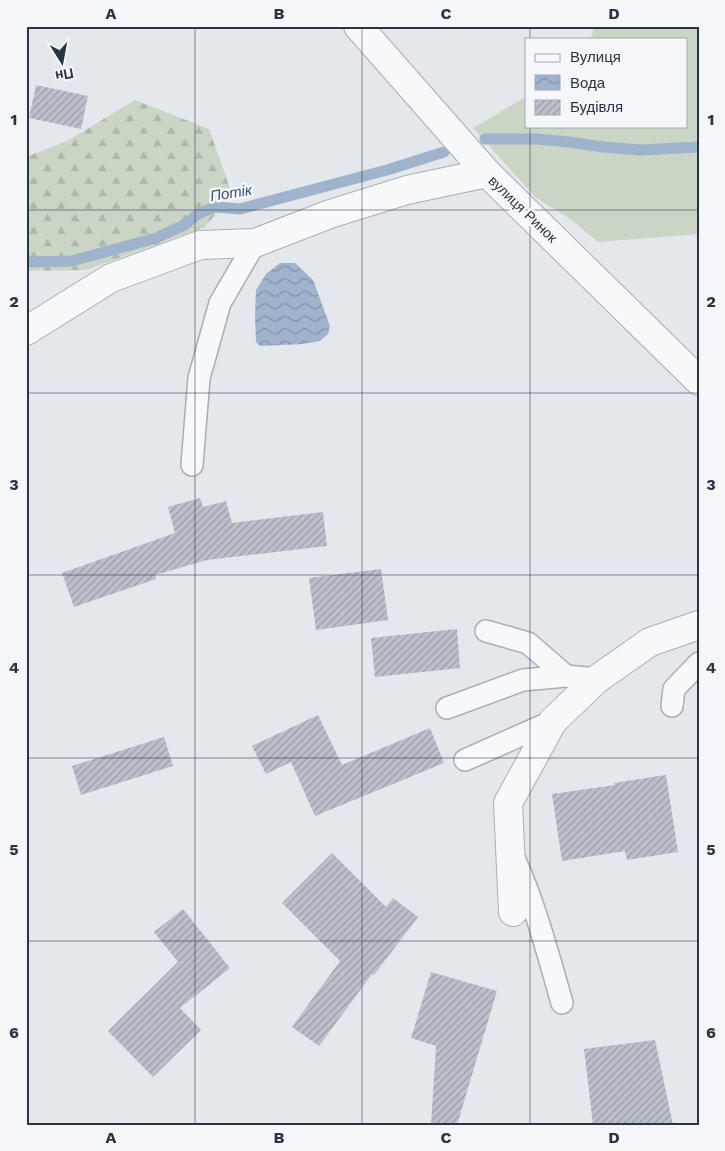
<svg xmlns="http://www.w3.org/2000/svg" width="725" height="1151" font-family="'Work Sans',sans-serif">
  <defs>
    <pattern id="forest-firs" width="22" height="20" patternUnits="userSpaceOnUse" patternTransform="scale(1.25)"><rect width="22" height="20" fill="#c9d6c5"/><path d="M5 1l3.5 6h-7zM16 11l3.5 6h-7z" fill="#adb8ab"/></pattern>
    <pattern id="water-waves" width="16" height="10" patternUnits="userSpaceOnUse" patternTransform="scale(1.25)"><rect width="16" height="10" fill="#9fb4cc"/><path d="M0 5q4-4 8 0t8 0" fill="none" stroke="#8293a7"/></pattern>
    <pattern id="building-hatch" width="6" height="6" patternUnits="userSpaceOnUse" patternTransform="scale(1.25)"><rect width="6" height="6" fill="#bbc0ca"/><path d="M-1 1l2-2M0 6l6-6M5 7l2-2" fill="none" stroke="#989da6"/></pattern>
  </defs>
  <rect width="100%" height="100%" fill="#e4e7ec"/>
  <path fill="#c9d6c5" d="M 594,26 L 699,26 L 699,234 L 598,242 L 569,218 L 536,198 L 473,128 L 526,97 L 526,126 L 686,126 L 686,39 L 591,39 Z"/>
  <path fill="url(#forest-firs)" d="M 135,100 L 209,129 L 232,194 L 205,227 L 86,270 L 26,271 L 26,157 L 67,141 Z"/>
  <path fill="url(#water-waves)" d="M 280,263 L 295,263 L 313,280 L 330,326 L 328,334 L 320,341 L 303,344 L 260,346 L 256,342 L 255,315 L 256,290 L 266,274 Z"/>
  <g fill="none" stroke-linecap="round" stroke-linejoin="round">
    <g stroke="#9fb4cc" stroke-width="11">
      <path d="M 485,139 L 536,139 L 569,142 L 603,147 L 640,150 L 699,147"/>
      <path d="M 26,260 L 32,262 L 72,261 L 156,238 L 186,224 L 198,214 L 215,207 L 240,209 L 387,170 L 444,152"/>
    </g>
  </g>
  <g fill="url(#building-hatch)">
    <path d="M 36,85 L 88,96 L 81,129 L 29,118 Z"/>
    <path d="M 200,498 L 203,507 L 226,501 L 232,523 L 323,512 L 327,546 L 207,560 L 155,575 L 156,579 L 74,607 L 62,573 L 175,533 L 168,507 Z"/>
    <path d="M 381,569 L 388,620 L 316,630 L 309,578 Z"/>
    <path d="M 457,629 L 460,668 L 375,677 L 371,638 Z"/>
    <path d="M 318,715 L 342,765 L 430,728 L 444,763 L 315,816 L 291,762 L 266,774 L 252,746 Z"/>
    <path d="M 164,737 L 173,766 L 81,795 L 72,766 Z"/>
    <path d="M 666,775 L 678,852 L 627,860 L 625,851 L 562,861 L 552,794 L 615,785 L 614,783 Z"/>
    <path d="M 332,853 L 386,907 L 393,898 L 418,917 L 374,975 L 372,974 L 319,1046 L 292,1027 L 340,961 L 282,903 Z"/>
    <path d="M 183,909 L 230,968 L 180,1008 L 201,1030 L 153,1077 L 108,1031 L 178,962 L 154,932 Z"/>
    <path d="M 431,972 L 497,991 L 457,1125 L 431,1125 L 436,1046 L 411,1038 Z"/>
    <path d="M 655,1040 L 673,1125 L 593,1125 L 584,1049 Z"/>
  </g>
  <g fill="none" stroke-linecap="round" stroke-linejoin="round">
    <g stroke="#a9aeb7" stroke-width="24">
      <g id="service">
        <path d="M 192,465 L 199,378 L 220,303 L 255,243"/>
        <path d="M 486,631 L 528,643 L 566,676"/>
        <path d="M 672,706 L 674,689 L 699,663"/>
        <path d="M 447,708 L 523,680 L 566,676 L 597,679"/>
        <path d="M 465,760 L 553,721"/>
        <path d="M 514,858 C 535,904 548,954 562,1003"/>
      </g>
    </g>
    <g stroke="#a9aeb7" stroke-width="30">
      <g id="minor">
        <path d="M 358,26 L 487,173 L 699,381"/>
        <path d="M 26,331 L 111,278 L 200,245 L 255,243 L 330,214 L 407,190 L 487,173"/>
        <path d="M 513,912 L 508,803 L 553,721 L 597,679 L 650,642 L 699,625"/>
      </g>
    </g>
    <use href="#service" stroke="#f7f8fa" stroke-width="21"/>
    <use href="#minor" stroke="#f7f8fa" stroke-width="28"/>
  </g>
  <path fill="none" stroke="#2b3445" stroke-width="1" stroke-opacity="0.55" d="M 195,26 L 195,1125M 362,26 L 362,1125M 530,26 L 530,39M 530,126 L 530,1125M 26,210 L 699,210M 26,393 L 699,393M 26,575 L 699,575M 26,758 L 699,758M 26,941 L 699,941"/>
  <g text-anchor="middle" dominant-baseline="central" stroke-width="5" stroke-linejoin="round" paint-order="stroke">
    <g font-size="14" fill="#2b3445" stroke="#f4f6f9">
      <text transform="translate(523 209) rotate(44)">вулиця Ринок</text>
    </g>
    <g font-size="15" font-style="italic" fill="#34527a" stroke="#f4f6f9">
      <text transform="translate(231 193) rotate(-9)">Потік</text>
    </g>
  </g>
  <rect width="725" height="1151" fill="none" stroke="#f4f6f9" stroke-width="55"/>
  <rect x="525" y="38" width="162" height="90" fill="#f4f6f9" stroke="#a4a8b1"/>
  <rect x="535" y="54" width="25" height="8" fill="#f7f8fa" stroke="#a4a8b1"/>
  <text x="570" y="62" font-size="15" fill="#2b3445">Вулиця</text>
  <rect x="535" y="75" width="25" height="15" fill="url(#water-waves)" stroke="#a4a8b1"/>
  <text x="570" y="88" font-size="15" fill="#2b3445">Вода</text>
  <rect x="535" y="100" width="25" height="15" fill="url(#building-hatch)" stroke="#a4a8b1"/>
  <text x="570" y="112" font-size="15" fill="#2b3445">Будівля</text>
  <g transform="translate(62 62) rotate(169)" stroke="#f4f6f9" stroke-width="4" paint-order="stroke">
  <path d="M0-4L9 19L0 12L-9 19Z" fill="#2b3445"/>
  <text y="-8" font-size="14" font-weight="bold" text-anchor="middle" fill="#2b3445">Пн</text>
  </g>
  <rect x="28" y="28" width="670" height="1096" fill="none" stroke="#2b3445" stroke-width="2"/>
  <g font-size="16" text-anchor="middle" font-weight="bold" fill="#2b3445">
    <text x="111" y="19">A</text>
    <text x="279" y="19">B</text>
    <text x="446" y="19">C</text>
    <text x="614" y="19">D</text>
    <text x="14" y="125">1</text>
    <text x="711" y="125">1</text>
    <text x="14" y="307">2</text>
    <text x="711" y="307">2</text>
    <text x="14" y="490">3</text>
    <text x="711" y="490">3</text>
    <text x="14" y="673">4</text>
    <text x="711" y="673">4</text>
    <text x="14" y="855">5</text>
    <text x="711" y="855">5</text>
    <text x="14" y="1038">6</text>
    <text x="711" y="1038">6</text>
    <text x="111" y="1143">A</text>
    <text x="279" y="1143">B</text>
    <text x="446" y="1143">C</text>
    <text x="614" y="1143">D</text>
  </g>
</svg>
